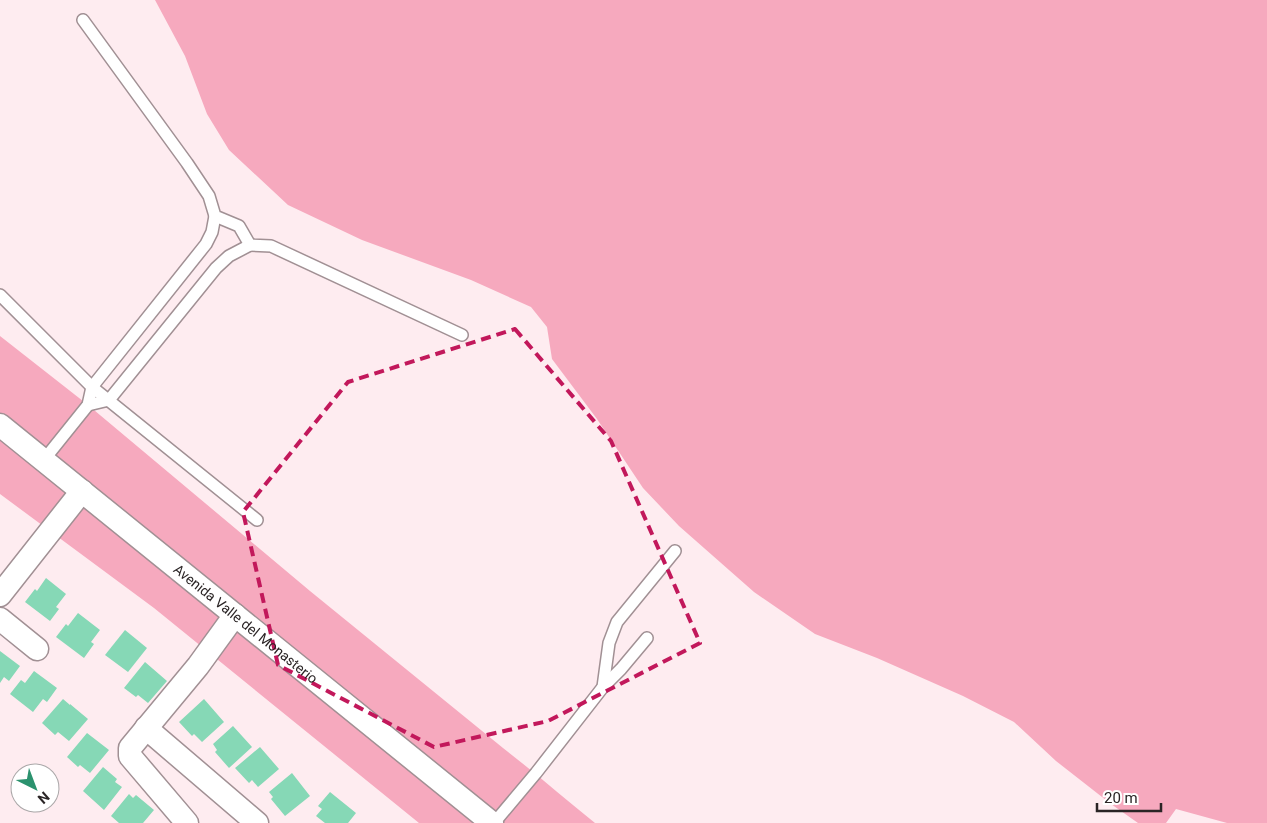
<svg xmlns="http://www.w3.org/2000/svg" width="1267" height="823" font-family="Roboto,sans-serif">
  <rect width="100%" height="100%" fill="#feecf0"/>
  <g fill="#f6a9be">
    <path d="M 155,0 L 1267,0 L 1267,823 L 1227,823 L 1176,809 L 1166,823 L 1138,823 L 1111,804 L 1056,761 L 1014,722 L 963,696 L 877,658 L 815,634 L 754,592 L 679,526 L 643,488 L 597,419 L 552,359 L 547,327 L 531,307 L 471,280 L 362,240 L 288,205 L 229,150 L 207,114 L 185,56 Z"/>
    <path d="M 0,336 L 88,405 L 310,591 L 503,748 C 534,772 564,798 595,823 L 419,823 L 154,608 L 0,494 Z"/>
  </g>
  <g fill="#86d8b6">
    <path d="M 46,578 L 66,594 L 56,607 L 59,609 L 50,621 L 25,602 L 35,589 L 37,591 Z"/>
    <path d="M 78,613 L 100,630 L 91,642 L 94,644 L 84,658 L 56,637 L 66,624 L 68,626 Z"/>
    <path d="M 125,630 L 147,648 L 128,672 L 105,655 Z"/>
    <path d="M 0,651 L 20,666 L 9,681 L 4,677 L 0,683 Z"/>
    <path d="M 145,662 L 167,681 L 148,703 L 138,695 L 136,697 L 124,688 Z"/>
    <path d="M 34,671 L 57,688 L 47,702 L 43,699 L 33,712 L 10,694 L 21,680 L 25,683 Z"/>
    <path d="M 63,699 L 70,705 L 70,704 L 88,719 L 69,741 L 58,732 L 55,735 L 42,723 Z"/>
    <path d="M 204,699 L 224,722 L 202,742 L 194,734 L 192,736 L 179,722 Z"/>
    <path d="M 233,726 L 252,747 L 229,768 L 215,752 L 217,750 L 213,744 Z"/>
    <path d="M 87,733 L 109,750 L 90,773 L 80,765 L 78,767 L 67,757 Z"/>
    <path d="M 260,747 L 279,769 L 258,787 L 252,780 L 249,783 L 235,768 Z"/>
    <path d="M 103,767 L 117,779 L 115,782 L 122,787 L 104,810 L 83,791 Z"/>
    <path d="M 292,773 L 310,796 L 285,816 L 271,799 L 273,797 L 269,792 Z"/>
    <path d="M 330,792 L 356,813 L 348,823 L 325,823 L 316,816 L 322,809 L 318,806 Z"/>
    <path d="M 129,794 L 133,798 L 136,795 L 154,810 L 143,823 L 119,823 L 111,816 Z"/>
  </g>
  <g fill="none" stroke-linecap="round" stroke-linejoin="round">
    <g stroke="#a19094" stroke-width="14">
      <g id="service">
        <path d="M 83,20 L 187,163 L 209,196 L 215,216 L 239,226 L 250,245 L 271,246 L 462,335"/>
        <path d="M 0,295 L 92,387 L 257,520"/>
        <path d="M 88,405 L 109,400 L 216,268 L 229,256 L 250,245"/>
        <path d="M 43,461 L 88,405 L 92,387 L 206,244 L 212,232 L 215,216"/>
        <path d="M 603,687 L 621,669 L 647,638"/>
        <path d="M 494,823 L 536,773 L 603,687 L 609,643 L 617,622 L 675,551"/>
      </g>
    </g>
    <g stroke="#a19094" stroke-width="25">
      <g id="minor">
        <path id="s1" d="M 0,425 L 492,823"/>
        <path d="M 0,595 L 82,491"/>
        <path d="M 0,619 L 37,649"/>
        <path d="M 146,728 L 257,823"/>
        <path d="M 187,823 L 130,756 L 130,748 L 198,666 L 235,615"/>
      </g>
    </g>
    <use href="#service" stroke="#fff" stroke-width="11"/>
    <use href="#minor" stroke="#fff" stroke-width="22"/>
  </g>
  <path fill="none" stroke="#c2185b" stroke-width="4" stroke-dasharray="10 6" stroke-linejoin="round" d="M 515,329 L 611,441 L 700,643 L 548,721 L 434,747 L 278,665 L 243,512 L 348,382 Z"/>
  <g text-anchor="middle" dominant-baseline="central" stroke-width="5" stroke-linejoin="round" paint-order="stroke">
    <g font-size="14" fill="#2a2425" stroke="#fff">
      <text stroke="none"><textPath href="#s1" startOffset="316">Avenida Valle del Monasterio</textPath></text>
    </g>
  </g>
  <g transform="translate(35 788) rotate(138)"><circle r="24" fill="#ffffff" stroke="#aaa7a8"/>
  <path d="M0-4L9 19L0 12L-9 19Z" fill="#2b926e"/>
  <text y="-8" font-size="14" font-weight="bold" text-anchor="middle" fill="#2a2425">N</text>
  </g>
  <path d="M1097 803v8h64v-8" fill="none" stroke="#2a2425" stroke-width="2.5"/>
  <text x="1104" y="803" font-size="15" fill="#2a2425" stroke="#ffffff" stroke-width="4" paint-order="stroke">20 m</text>
</svg>
